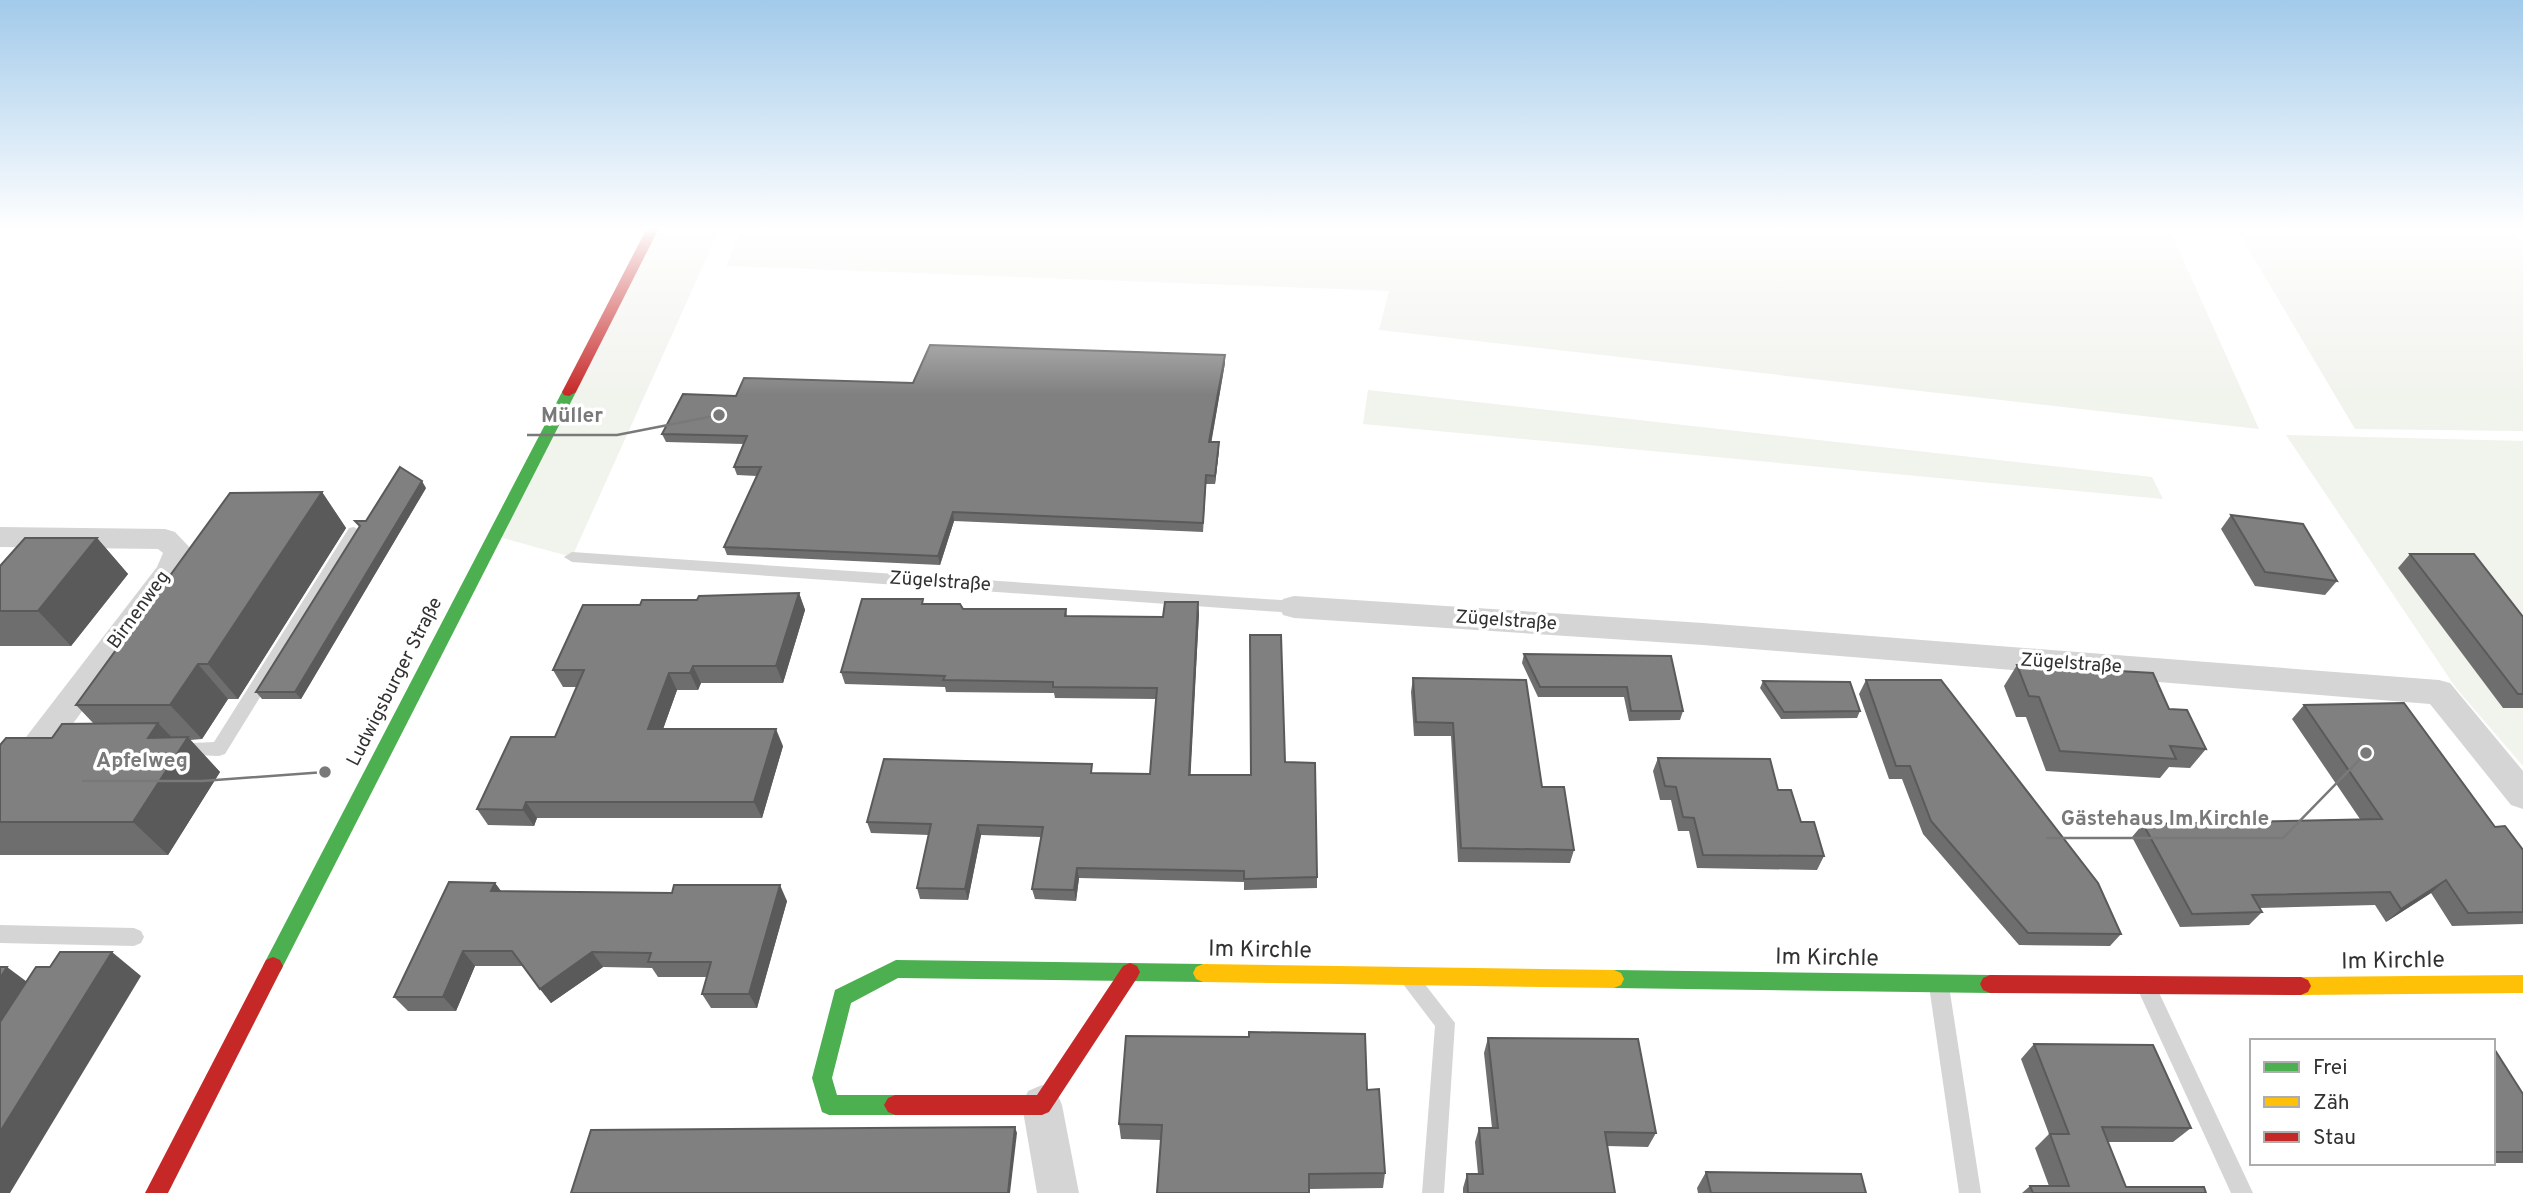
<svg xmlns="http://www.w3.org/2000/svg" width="2523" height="1193" font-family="Overpass,sans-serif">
  <rect width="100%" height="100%" fill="#fff"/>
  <g fill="#f1f3ed">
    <path d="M 653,228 L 720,228 L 572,557 L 495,536 Z"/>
    <path d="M 741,228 L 2169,228 L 2259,429 L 1379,330 L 1389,291 L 726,266 Z"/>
    <path d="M 2236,228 L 2508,228 L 2523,242 L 2523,431 L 2355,429 Z"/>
    <path d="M 1368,390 L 2152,477 L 2163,499 L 1363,424 Z"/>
    <path d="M 2286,435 L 2523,441 L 2523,766 L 2456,688 Z"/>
  </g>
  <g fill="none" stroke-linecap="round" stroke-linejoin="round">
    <g fill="#d5d5d5" fill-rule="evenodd">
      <path d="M 354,527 L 362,532 L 225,754 L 219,756 L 171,754 L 168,749 L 171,744 L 214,742 L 349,528 Z"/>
      <path d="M 572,552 L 1294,601 L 1302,607 L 1294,613 L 572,562 L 564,557 Z"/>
      <path d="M 0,925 L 134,928 L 141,931 L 144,937 L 141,943 L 134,946 L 0,943 Z"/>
      <path d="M 1413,975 L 1420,978 L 1455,1023 L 1444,1193 L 1422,1193 L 1435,1026 L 1403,984 L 1406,978 Z"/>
      <path d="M 1939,977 L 1946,980 L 1949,986 L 1981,1193 L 1959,1193 L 1929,986 L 1932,980 Z"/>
      <path d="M 2147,979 L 2154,982 L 2253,1193 L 2231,1193 L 2137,988 L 2140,982 Z"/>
    </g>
    <g fill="#d5d5d5" fill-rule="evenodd">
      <path d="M 0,527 L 165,529 L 175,532 L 193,551 L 179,579 L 47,759 L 0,781 L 0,752 L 23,741 L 157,567 L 163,553 L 158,549 L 0,547 Z"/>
      <path d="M 1294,596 L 1703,623 L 2439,680 L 2450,683 L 2523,771 L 2523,809 L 2511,805 L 2430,704 L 1703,645 L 1294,618 L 1283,615 L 1279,607 L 1283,599 Z"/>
      <path d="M 1042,1085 L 1056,1091 L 1062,1105 L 1079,1193 L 1037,1193 L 1022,1105 L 1028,1091 Z"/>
    </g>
    <g fill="#4caf50" fill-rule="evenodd">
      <path d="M 569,388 L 576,392 L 280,972 L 273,975 L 266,972 L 263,966 L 266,960 L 562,392 Z"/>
      <path d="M 896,960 L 1203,964 L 1210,967 L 1213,973 L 1210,979 L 1203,982 L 898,978 L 851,1003 L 832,1078 L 837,1095 L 895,1095 L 902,1098 L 906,1105 L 902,1112 L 895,1115 L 829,1115 L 822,1112 L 812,1078 L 835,990 Z"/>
      <path d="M 1614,970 L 1990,975 L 1997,978 L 2000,984 L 1997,990 L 1990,993 L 1614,988 L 1607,985 L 1604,979 L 1607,973 Z"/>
    </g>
    <g fill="#ffc107" fill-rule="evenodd">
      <path d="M 1203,964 L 1614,970 L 1621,973 L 1624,979 L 1621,985 L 1614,988 L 1203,982 L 1196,979 L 1193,973 L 1196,967 Z"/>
      <path d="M 2523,975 L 2523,993 L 2301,995 L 2294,992 L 2291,986 L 2294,980 L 2301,977 Z"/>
    </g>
    <g fill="#c62828" fill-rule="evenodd">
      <path d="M 647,228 L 659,228 L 576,392 L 569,396 L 564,395 L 562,392 Z"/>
      <path d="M 273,957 L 280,960 L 283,966 L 168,1193 L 145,1193 L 266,960 Z"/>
      <path d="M 1130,963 L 1137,966 L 1140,972 L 1137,978 L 1049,1112 L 1042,1115 L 895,1115 L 888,1112 L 884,1105 L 888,1098 L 895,1095 L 1037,1095 L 1123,966 Z"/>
      <path d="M 1990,975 L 2301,977 L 2308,980 L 2311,986 L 2308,992 L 2301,995 L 1990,993 L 1983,990 L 1980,984 L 1983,978 Z"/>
    </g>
  </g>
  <g fill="#6e6e6e">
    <path d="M 1225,363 L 1211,442 L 1219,450 L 1215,484 L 1206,484 L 1203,532 L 954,521 L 940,565 L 727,555 L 724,547 L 757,476 L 737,475 L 734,467 L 744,444 L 666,442 L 662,434 L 736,396 L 913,383 Z"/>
    <path d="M 426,488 L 301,699 L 262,699 L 256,692 L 366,521 Z"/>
    <path d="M 322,492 L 346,528 L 238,699 L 228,699 L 202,739 L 190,740 L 220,772 L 168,855 L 0,855 L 0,745 L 52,738 L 94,724 L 76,705 Z"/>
    <path d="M 2231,515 L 2337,581 L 2325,595 L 2255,586 L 2221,529 Z"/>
    <path d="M 97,538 L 128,574 L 71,646 L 0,646 L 0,566 Z"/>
    <path d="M 2410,554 L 2523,617 L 2523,708 L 2503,708 L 2398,568 Z"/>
    <path d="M 799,593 L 805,610 L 783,683 L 701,683 L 698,690 L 677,690 L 663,729 L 783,746 L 762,818 L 537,818 L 534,826 L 488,825 L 477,809 L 555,737 L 577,687 L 563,687 L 553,670 L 640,605 Z"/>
    <path d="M 924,604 L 963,609 L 1066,609 L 1067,616 L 1163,617 L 1199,613 L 1190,775 L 1251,775 L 1285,762 L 1317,877 L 1317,888 L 1244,890 L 1244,882 L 1079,878 L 1076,901 L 1035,899 L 1032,889 L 1041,837 L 981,835 L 968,900 L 920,899 L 917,888 L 929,835 L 871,833 L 867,822 L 1093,773 L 1150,774 L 1156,699 L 1055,698 L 1054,693 L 946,692 L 945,687 L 845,684 L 841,672 Z"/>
    <path d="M 1524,654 L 1671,656 L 1683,711 L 1680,720 L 1629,721 L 1624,697 L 1538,697 L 1522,663 Z"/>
    <path d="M 2017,665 L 2169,709 L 2206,749 L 2190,768 L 2169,767 L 2160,778 L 2046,771 L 2026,717 L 2016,717 L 2004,686 Z"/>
    <path d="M 1413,678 L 1542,787 L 1574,850 L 1570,863 L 1458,862 L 1451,736 L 1414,736 L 1411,692 Z"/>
    <path d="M 1866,680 L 2121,934 L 2110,946 L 2019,945 L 1923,834 L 1902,779 L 1889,779 L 1859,694 Z"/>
    <path d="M 1763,681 L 1860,711 L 1857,718 L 1781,719 L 1760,688 Z"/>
    <path d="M 2304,705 L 2495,827 L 2523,850 L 2523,924 L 2452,926 L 2431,893 L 2386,922 L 2375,905 L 2259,908 L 2262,912 L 2249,925 L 2180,927 L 2132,837 L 2143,824 L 2360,819 L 2292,719 Z"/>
    <path d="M 1658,758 L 1778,790 L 1824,856 L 1817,870 L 1697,868 L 1689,831 L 1678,831 L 1671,800 L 1660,800 L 1653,771 Z"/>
    <path d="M 495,883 L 501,891 L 787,901 L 757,1008 L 711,1008 L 702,994 L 707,977 L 658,977 L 652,968 L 603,967 L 551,1003 L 523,966 L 475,966 L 456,1011 L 408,1011 L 394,997 Z"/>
    <path d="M 1488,1038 L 1656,1133 L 1648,1147 L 1607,1146 L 1615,1193 L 1463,1193 L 1463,1188 L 1467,1174 L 1478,1174 L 1475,1142 L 1479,1128 L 1492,1128 L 1484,1053 Z"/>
    <path d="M 2034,1044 L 2191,1128 L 2173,1142 L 2108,1142 L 2126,1187 L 2206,1193 L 2022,1193 L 2030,1186 L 2049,1186 L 2035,1148 L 2049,1134 L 2021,1059 Z"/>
    <path d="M 2493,1047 L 2523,1094 L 2523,1163 L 2493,1163 Z"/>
    <path d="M 1367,1090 L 1385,1173 L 1383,1188 L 1309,1189 L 1161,1140 L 1121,1139 L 1119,1124 Z"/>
    <path d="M 1706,1172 L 1866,1193 L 1698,1193 L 1697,1188 Z"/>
  </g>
  <g fill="#5a5a5a">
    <path d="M 1225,355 L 1225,363 L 1210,450 L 1209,442 Z"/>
    <path d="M 1219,442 L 1219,450 L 1215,484 L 1215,476 Z"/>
    <path d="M 422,481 L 426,488 L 301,699 L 295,692 Z"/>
    <path d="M 322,492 L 346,528 L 238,699 L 208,664 Z"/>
    <path d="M 953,512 L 954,521 L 940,565 L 938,556 Z"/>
    <path d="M 97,538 L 128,574 L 71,646 L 38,611 Z"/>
    <path d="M 799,593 L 805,610 L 783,683 L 776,666 Z"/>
    <path d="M 1198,602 L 1199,613 L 1190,786 L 1189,775 Z"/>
    <path d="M 198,664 L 228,699 L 202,739 L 170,705 Z"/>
    <path d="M 693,666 L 701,683 L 698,690 L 690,673 Z"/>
    <path d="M 669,673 L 677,690 L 657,746 L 648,729 Z"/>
    <path d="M 158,723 L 181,747 L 188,737 L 220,772 L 168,855 L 133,822 L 148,738 Z"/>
    <path d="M 776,729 L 783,746 L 762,818 L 754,802 Z"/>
    <path d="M 526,802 L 537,818 L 534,826 L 523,810 Z"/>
    <path d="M 978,825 L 981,835 L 968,900 L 965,889 Z"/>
    <path d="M 1077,868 L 1079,878 L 1076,901 L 1074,890 Z"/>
    <path d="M 2446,880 L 2431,893 L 2386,922 L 2401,909 Z"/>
    <path d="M 495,883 L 506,898 L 491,891 Z"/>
    <path d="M 780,885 L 787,901 L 757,1008 L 749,994 Z"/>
    <path d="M 463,951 L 475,966 L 456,1011 L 443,997 Z"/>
    <path d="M 112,952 L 141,976 L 10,1193 L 0,1193 L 0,1132 Z"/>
    <path d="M 592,952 L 603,967 L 551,1003 L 540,989 Z"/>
    <path d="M 7,967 L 38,990 L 0,1049 L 0,978 Z"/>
    <path d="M 1015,1127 L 1017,1133 L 1010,1193 L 1008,1193 Z"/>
  </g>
  <g fill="#808080" stroke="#5a5a5a" stroke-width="2">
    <path d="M 930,345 L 1225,355 L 1209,442 L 1219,442 L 1215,476 L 1206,475 L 1203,523 L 953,512 L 938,556 L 724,547 L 761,467 L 734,467 L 747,436 L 662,434 L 683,394 L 736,396 L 744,378 L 913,383 Z"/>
    <path d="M 400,467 L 422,481 L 295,692 L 256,692 L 360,526 L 355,521 L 366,521 Z"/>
    <path d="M 322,492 L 208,664 L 198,664 L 170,705 L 76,705 L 230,493 Z"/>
    <path d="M 2231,515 L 2303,524 L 2337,581 L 2265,572 Z"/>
    <path d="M 25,538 L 97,538 L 38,611 L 0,611 L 0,566 Z"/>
    <path d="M 2410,554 L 2474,554 L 2523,617 L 2523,694 L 2518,694 Z"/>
    <path d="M 799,593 L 776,666 L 693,666 L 690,673 L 669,673 L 648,729 L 776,729 L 754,802 L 526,802 L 523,810 L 477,809 L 511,737 L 555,737 L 584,670 L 553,670 L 583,605 L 640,605 L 642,600 L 697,600 L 699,596 Z"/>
    <path d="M 862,599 L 923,599 L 922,604 L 960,604 L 963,609 L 1066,609 L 1065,616 L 1163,617 L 1165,602 L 1198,602 L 1189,775 L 1251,775 L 1250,635 L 1281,635 L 1285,762 L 1315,763 L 1317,877 L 1244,879 L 1244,871 L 1077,868 L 1074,890 L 1032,889 L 1043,827 L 978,825 L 965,889 L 917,888 L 931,824 L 867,822 L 884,759 L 1092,764 L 1091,773 L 1150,774 L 1157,688 L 1053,687 L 1053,682 L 943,680 L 945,676 L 841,672 Z"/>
    <path d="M 1524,654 L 1671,656 L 1683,711 L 1631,711 L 1627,687 L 1540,687 Z"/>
    <path d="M 2017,665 L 2153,673 L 2169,709 L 2187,710 L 2206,749 L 2170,746 L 2176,759 L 2060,751 L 2039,697 L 2029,696 Z"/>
    <path d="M 1413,678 L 1526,680 L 1542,787 L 1564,787 L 1574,850 L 1461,848 L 1453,723 L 1416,722 Z"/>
    <path d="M 1866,680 L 1941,680 L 2098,883 L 2121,934 L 2028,933 L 1931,821 L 1910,766 L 1896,766 Z"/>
    <path d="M 1763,681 L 1850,682 L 1860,711 L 1784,712 Z"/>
    <path d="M 2404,703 L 2495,827 L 2505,826 L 2523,850 L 2523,912 L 2468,913 L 2446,880 L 2401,909 L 2390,892 L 2252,895 L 2262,912 L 2192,914 L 2143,824 L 2382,819 L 2304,705 Z"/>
    <path d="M 158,723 L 148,738 L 188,737 L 133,822 L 0,822 L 0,745 L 6,738 L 52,738 L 62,724 Z"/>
    <path d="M 1658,758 L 1770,759 L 1778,790 L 1791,790 L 1801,822 L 1814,822 L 1824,856 L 1703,855 L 1694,818 L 1683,817 L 1676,787 L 1665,786 Z"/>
    <path d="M 449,882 L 495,883 L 491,891 L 672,893 L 674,885 L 780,885 L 749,994 L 702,994 L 711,962 L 648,962 L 651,953 L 592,952 L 540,989 L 512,951 L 463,951 L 443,997 L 394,997 Z"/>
    <path d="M 60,952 L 112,952 L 0,1132 L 0,1022 L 36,967 L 50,967 Z"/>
    <path d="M 0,967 L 7,967 L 0,978 Z"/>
    <path d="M 1249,1032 L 1365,1034 L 1367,1090 L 1379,1089 L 1385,1173 L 1309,1174 L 1309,1193 L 1157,1193 L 1162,1125 L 1119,1124 L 1126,1036 L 1249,1037 Z"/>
    <path d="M 1488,1038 L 1638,1039 L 1656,1133 L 1605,1132 L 1615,1193 L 1468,1193 L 1467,1174 L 1483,1174 L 1479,1128 L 1498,1128 Z"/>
    <path d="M 2034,1044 L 2153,1045 L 2191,1128 L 2102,1127 L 2126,1187 L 2204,1187 L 2206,1193 L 2033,1193 L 2030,1186 L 2069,1186 L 2050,1134 L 2069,1134 Z"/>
    <path d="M 2493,1047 L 2523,1094 L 2523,1152 L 2493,1152 Z"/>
    <path d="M 1015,1127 L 1008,1193 L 571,1193 L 591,1130 Z"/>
    <path d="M 1706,1172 L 1861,1174 L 1866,1193 L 1711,1193 Z"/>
  </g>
  <linearGradient id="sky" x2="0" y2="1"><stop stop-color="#a2caea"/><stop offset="0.58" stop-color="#fff"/><stop offset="1" stop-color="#fff" stop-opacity="0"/></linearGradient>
  <rect width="2523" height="395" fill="url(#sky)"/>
  <g text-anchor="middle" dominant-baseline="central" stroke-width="7" stroke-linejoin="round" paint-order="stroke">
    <g font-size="19" fill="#313131" stroke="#fff">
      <text transform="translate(940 582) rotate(4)">Zügelstraße</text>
      <text transform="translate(139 610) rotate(-54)">Birnenweg</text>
      <text transform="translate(1506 621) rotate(4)">Zügelstraße</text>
      <text transform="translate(2071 664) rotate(4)">Zügelstraße</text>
      <text transform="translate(395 682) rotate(-63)">Ludwigsburger Straße</text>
    </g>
    <g font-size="23" fill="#313131" stroke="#fff">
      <text transform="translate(1260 951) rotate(1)">Im Kirchle</text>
      <text transform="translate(1827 959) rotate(1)">Im Kirchle</text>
      <text transform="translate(2393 962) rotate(-1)">Im Kirchle</text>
    </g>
  </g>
  <path fill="none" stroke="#797979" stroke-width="2.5" d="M719 415L617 435H527M325 772L202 781H82M2366 753L2283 838H2046"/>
  <g fill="#797979" stroke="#fff" stroke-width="2.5">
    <circle cx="719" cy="415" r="7"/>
    <circle cx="325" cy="772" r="7"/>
    <circle cx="2366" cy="753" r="7"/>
  </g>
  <g font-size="21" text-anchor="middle" font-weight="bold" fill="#797979" stroke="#fff" stroke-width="7" stroke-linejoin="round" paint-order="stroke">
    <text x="572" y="422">Müller</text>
    <text x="142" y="767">Apfelweg</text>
    <text x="2165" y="825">Gästehaus Im Kirchle</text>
  </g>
  <rect x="2250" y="1039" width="245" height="126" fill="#ffffff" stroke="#adadad" stroke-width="2"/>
  <rect x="2264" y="1062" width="35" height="10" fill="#4caf50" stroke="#adadad" stroke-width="2"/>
  <text x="2313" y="1074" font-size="21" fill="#313131">Frei</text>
  <rect x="2264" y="1097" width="35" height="10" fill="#ffc107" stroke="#adadad" stroke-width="2"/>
  <text x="2313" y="1109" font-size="21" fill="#313131">Zäh</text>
  <rect x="2264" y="1132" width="35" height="10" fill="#c62828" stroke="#adadad" stroke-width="2"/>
  <text x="2313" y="1144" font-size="21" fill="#313131">Stau</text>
</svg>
